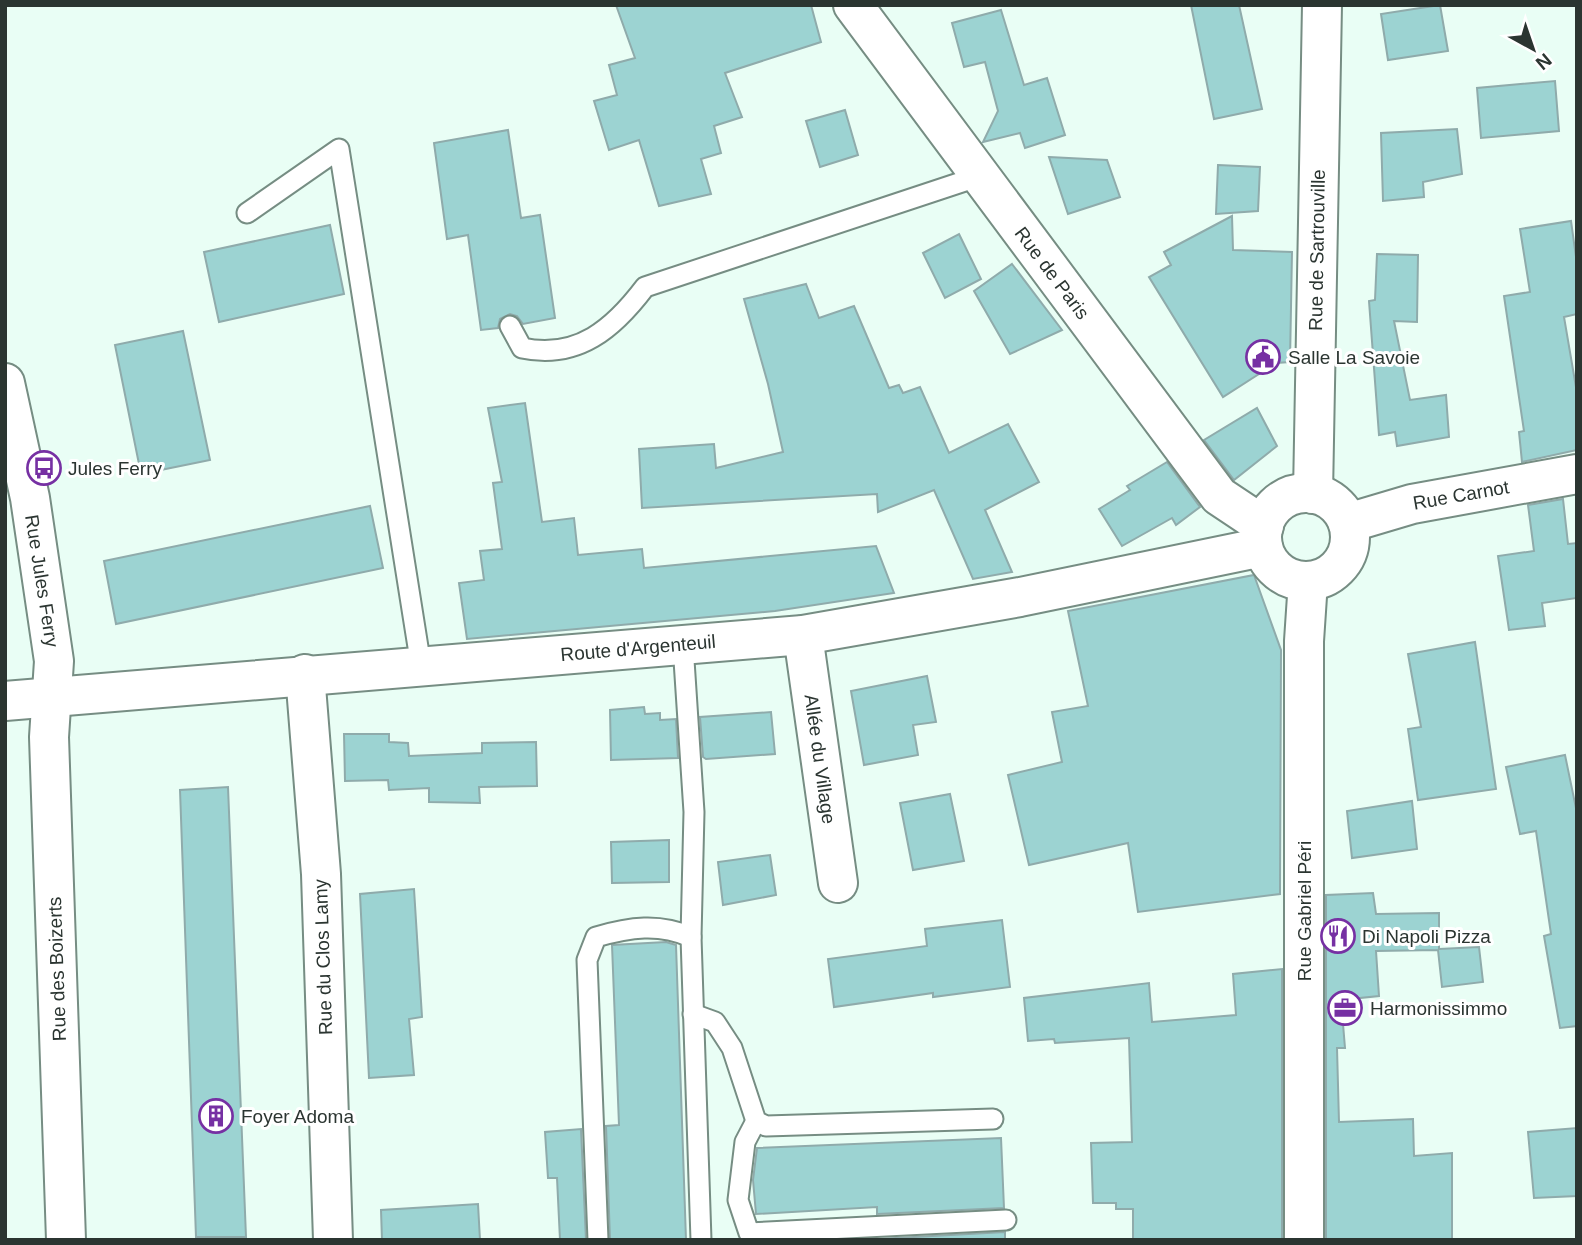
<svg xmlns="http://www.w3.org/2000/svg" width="1582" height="1245" font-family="Arial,sans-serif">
  <rect width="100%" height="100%" fill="#e9fef5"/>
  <g fill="#9cd3d2" stroke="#8fabab" stroke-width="2">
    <path d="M 616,5 L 811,5 L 821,42 L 725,73 L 742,117 L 714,126 L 721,153 L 701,159 L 711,194 L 659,206 L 639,140 L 609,150 L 594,101 L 617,95 L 609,65 L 635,58 Z"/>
    <path d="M 1191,5 L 1239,5 L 1262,109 L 1214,119 Z"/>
    <path d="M 1440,5 L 1448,51 L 1388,60 L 1381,14 Z"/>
    <path d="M 1001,10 L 1024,85 L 1047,78 L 1065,135 L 1025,148 L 1020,133 L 983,142 L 998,111 L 985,62 L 964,67 L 952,23 Z"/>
    <path d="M 1555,81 L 1559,131 L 1481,138 L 1477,88 Z"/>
    <path d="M 845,110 L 858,155 L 820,167 L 806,121 Z"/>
    <path d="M 1457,129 L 1462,174 L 1423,182 L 1424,197 L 1383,201 L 1381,133 Z"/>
    <path d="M 508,130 L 521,218 L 540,215 L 555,318 L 523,324 L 517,316 L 510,314 L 500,319 L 498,328 L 481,330 L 468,235 L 447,239 L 434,143 Z"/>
    <path d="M 1049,157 L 1107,160 L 1120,197 L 1068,214 Z"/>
    <path d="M 1218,165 L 1260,167 L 1258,211 L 1216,214 Z"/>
    <path d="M 1232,216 L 1233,250 L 1292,252 L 1290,362 L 1276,363 L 1223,397 L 1149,277 L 1171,265 L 1164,252 Z"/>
    <path d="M 1571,221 L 1577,264 L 1577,314 L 1564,317 L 1577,393 L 1577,450 L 1522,462 L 1519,432 L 1524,431 L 1504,296 L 1530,292 L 1520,229 Z"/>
    <path d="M 330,225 L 344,294 L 219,322 L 204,252 Z"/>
    <path d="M 959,234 L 981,279 L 945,298 L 923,253 Z"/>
    <path d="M 1377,254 L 1418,255 L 1417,322 L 1394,321 L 1410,400 L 1446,395 L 1449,437 L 1397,446 L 1395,432 L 1379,435 L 1369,301 L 1375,300 Z"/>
    <path d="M 1012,264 L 1062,330 L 1010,354 L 974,291 Z"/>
    <path d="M 806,284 L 819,318 L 854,306 L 889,388 L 899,385 L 903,393 L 920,387 L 949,453 L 1008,424 L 1039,482 L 985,510 L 1012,572 L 973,579 L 934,490 L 878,512 L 877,494 L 642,508 L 639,449 L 714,444 L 716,468 L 783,452 L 768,384 L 744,299 Z"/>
    <path d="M 183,331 L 210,460 L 141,474 L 115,345 Z"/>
    <path d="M 525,403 L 542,522 L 574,518 L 578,555 L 642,549 L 644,568 L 876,546 L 894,593 L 775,611 L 467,639 L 459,583 L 484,580 L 480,551 L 502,549 L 493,483 L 502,482 L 488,408 Z"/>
    <path d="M 1257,408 L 1277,446 L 1234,480 L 1204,440 Z"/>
    <path d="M 1167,462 L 1200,507 L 1176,525 L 1172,518 L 1122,546 L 1099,509 L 1130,490 L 1127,486 Z"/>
    <path d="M 1563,499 L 1568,544 L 1577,543 L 1577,598 L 1542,603 L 1545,626 L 1509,630 L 1498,556 L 1534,551 L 1528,505 Z"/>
    <path d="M 370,506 L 383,568 L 116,624 L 104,561 Z"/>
    <path d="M 1254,575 L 1281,650 L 1280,894 L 1138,912 L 1128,843 L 1029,865 L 1008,775 L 1062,762 L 1052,712 L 1088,706 L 1068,611 Z"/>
    <path d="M 1475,642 L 1496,789 L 1418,800 L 1408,729 L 1421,727 L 1408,654 Z"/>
    <path d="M 927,676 L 936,722 L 913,725 L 918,755 L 864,765 L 851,691 Z"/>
    <path d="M 644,707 L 645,714 L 660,713 L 660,720 L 676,719 L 678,758 L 611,760 L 610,710 Z"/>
    <path d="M 771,712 L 775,754 L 706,759 L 703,757 L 700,717 Z"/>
    <path d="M 344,734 L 389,734 L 389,742 L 408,743 L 409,756 L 482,753 L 482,743 L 536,742 L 537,786 L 479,787 L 480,803 L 429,802 L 429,788 L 389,790 L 388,780 L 345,781 Z"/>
    <path d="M 1565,755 L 1577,813 L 1577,1026 L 1560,1028 L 1544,936 L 1551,934 L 1536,831 L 1520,834 L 1506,767 Z"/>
    <path d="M 228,787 L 246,1237 L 196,1237 L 180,790 Z"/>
    <path d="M 950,794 L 964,861 L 913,870 L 900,803 Z"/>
    <path d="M 1412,801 L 1417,849 L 1352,858 L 1347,811 Z"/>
    <path d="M 669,840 L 669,882 L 612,883 L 611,842 Z"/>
    <path d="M 770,855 L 776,895 L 723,905 L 718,862 Z"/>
    <path d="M 414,889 L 422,1017 L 409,1019 L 414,1075 L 369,1078 L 360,894 Z"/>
    <path d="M 1373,893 L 1376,914 L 1439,913 L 1439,949 L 1479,947 L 1483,982 L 1442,987 L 1438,950 L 1376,951 L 1379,996 L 1341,1000 L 1345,1048 L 1337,1048 L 1339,1122 L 1413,1119 L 1414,1156 L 1452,1153 L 1452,1240 L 1326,1240 L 1326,895 Z"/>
    <path d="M 1002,920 L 1010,987 L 933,997 L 933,993 L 834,1007 L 828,959 L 927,946 L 925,929 Z"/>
    <path d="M 666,942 L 676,945 L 686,1240 L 610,1240 L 606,1126 L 619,1125 L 612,945 Z"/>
    <path d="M 1282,969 L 1282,1240 L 1133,1240 L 1133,1209 L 1116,1209 L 1116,1203 L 1093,1203 L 1091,1143 L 1132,1142 L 1129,1038 L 1055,1043 L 1054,1039 L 1028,1041 L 1024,998 L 1149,983 L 1152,1022 L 1236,1015 L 1233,974 Z"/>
    <path d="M 1577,1128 L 1577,1196 L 1534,1198 L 1528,1132 Z"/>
    <path d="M 581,1129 L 586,1240 L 560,1240 L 557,1178 L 548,1178 L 545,1132 Z"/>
    <path d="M 1001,1138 L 1004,1208 L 877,1214 L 877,1207 L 756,1214 L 753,1180 L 757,1148 Z"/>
    <path d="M 478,1204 L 480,1240 L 382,1240 L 381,1210 Z"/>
    <path d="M 1005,1232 L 1005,1240 L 878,1240 L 878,1239 Z"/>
  </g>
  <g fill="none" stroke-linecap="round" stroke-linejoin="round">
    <g stroke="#768d83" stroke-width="23">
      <g id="lane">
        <path d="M 247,213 L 339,149 L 421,666"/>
        <path d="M 510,326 L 522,348 C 578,360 614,328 645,287 L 980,176"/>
        <path d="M 683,645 L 694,812 L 691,937 L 701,1240"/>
        <path d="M 693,1014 L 715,1022 L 732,1048 L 756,1121 L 766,1126 L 993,1119"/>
        <path d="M 756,1121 L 745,1142 L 738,1200 L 749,1233 L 1006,1220"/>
        <path d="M 598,1240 L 587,960 L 596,937 C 630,927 659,923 691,937"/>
      </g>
    </g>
    <g stroke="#768d83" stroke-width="42">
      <g id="street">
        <path d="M 853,5 L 1219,496 L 1264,526"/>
        <path d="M 803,635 L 838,883"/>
        <path d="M 305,674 L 321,874 L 333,1240"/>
        <path d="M 1304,1240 L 1304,641 L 1308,581"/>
      </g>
    </g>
    <g stroke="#768d83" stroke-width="42">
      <g id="secondary">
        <path d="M 5,383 L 30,498 L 54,661 L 49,737 L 66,1240"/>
        <circle cx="1306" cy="537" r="44"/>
        <path d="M 1313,494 L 1322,5"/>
        <path d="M 1348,523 L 1412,504 L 1577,474"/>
        <path d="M 5,701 L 803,635 L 1020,597 L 1263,547"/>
      </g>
    </g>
    <use href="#lane" stroke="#fff" stroke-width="19"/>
    <use href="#street" stroke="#fff" stroke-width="38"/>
    <use href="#secondary" stroke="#fff" stroke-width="38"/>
  </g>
  <defs>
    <g id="civic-ring" transform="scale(1.75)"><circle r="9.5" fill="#fff" stroke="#7630a3" stroke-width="1.5"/><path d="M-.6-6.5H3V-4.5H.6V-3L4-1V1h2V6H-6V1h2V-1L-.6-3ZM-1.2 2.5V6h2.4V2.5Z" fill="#7630a3"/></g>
    <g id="bus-ring" transform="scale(1.75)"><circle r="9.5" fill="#fff" stroke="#7630a3" stroke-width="1.5"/><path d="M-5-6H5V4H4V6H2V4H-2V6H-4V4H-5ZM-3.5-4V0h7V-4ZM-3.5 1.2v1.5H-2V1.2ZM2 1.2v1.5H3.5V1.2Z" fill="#7630a3"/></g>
    <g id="restaurant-ring" transform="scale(1.75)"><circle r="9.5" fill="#fff" stroke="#7630a3" stroke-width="1.5"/><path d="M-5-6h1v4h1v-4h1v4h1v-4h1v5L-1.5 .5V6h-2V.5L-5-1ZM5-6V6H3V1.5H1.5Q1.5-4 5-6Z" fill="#7630a3"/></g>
    <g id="office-ring" transform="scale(1.75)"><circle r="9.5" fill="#fff" stroke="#7630a3" stroke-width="1.5"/><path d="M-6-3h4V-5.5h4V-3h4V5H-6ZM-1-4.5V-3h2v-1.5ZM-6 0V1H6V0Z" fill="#7630a3"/></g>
    <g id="building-ring" transform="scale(1.75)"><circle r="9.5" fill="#fff" stroke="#7630a3" stroke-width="1.5"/><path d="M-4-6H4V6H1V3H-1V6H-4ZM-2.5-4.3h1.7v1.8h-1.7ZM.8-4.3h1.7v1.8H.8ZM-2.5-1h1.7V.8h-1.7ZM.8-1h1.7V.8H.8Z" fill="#7630a3"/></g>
  </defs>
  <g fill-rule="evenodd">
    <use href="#civic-ring" x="1263" y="357"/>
    <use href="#bus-ring" x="44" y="468"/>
    <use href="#restaurant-ring" x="1338" y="936"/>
    <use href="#office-ring" x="1345" y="1008"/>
    <use href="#building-ring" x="216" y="1116"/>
  </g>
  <g text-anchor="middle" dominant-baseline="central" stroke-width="6" stroke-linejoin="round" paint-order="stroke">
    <g font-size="19" fill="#2b3531" stroke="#fff">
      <text transform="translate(1317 250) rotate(-89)">Rue de Sartrouville</text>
      <text transform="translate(1052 273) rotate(53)">Rue de Paris</text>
      <text transform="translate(1461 495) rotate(-10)">Rue Carnot</text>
      <text transform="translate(42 581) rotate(81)">Rue Jules Ferry</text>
      <text transform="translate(638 648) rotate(-5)">Route d'Argenteuil</text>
      <text transform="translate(820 759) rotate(82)">Allée du Village</text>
      <text transform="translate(1304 911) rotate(-90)">Rue Gabriel Péri</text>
      <text transform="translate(323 957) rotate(-92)">Rue du Clos Lamy</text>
      <text transform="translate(57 969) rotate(-92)">Rue des Boizerts</text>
    </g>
    <g font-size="19" fill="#2b3531" stroke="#fff" text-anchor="start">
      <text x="1288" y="357">Salle La Savoie</text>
      <text x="68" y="468">Jules Ferry</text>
      <text x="1362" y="936">Di Napoli Pizza</text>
      <text x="1370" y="1008">Harmonissimmo</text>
      <text x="241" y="1116">Foyer Adoma</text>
    </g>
  </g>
  <rect width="1582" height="1245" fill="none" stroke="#2b3531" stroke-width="14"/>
  <g transform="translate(1533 49) rotate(140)" stroke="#ffffff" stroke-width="5" paint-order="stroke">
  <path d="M0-5L12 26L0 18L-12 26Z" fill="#2b3531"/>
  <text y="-10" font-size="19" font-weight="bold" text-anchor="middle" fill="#2b3531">N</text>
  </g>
</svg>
